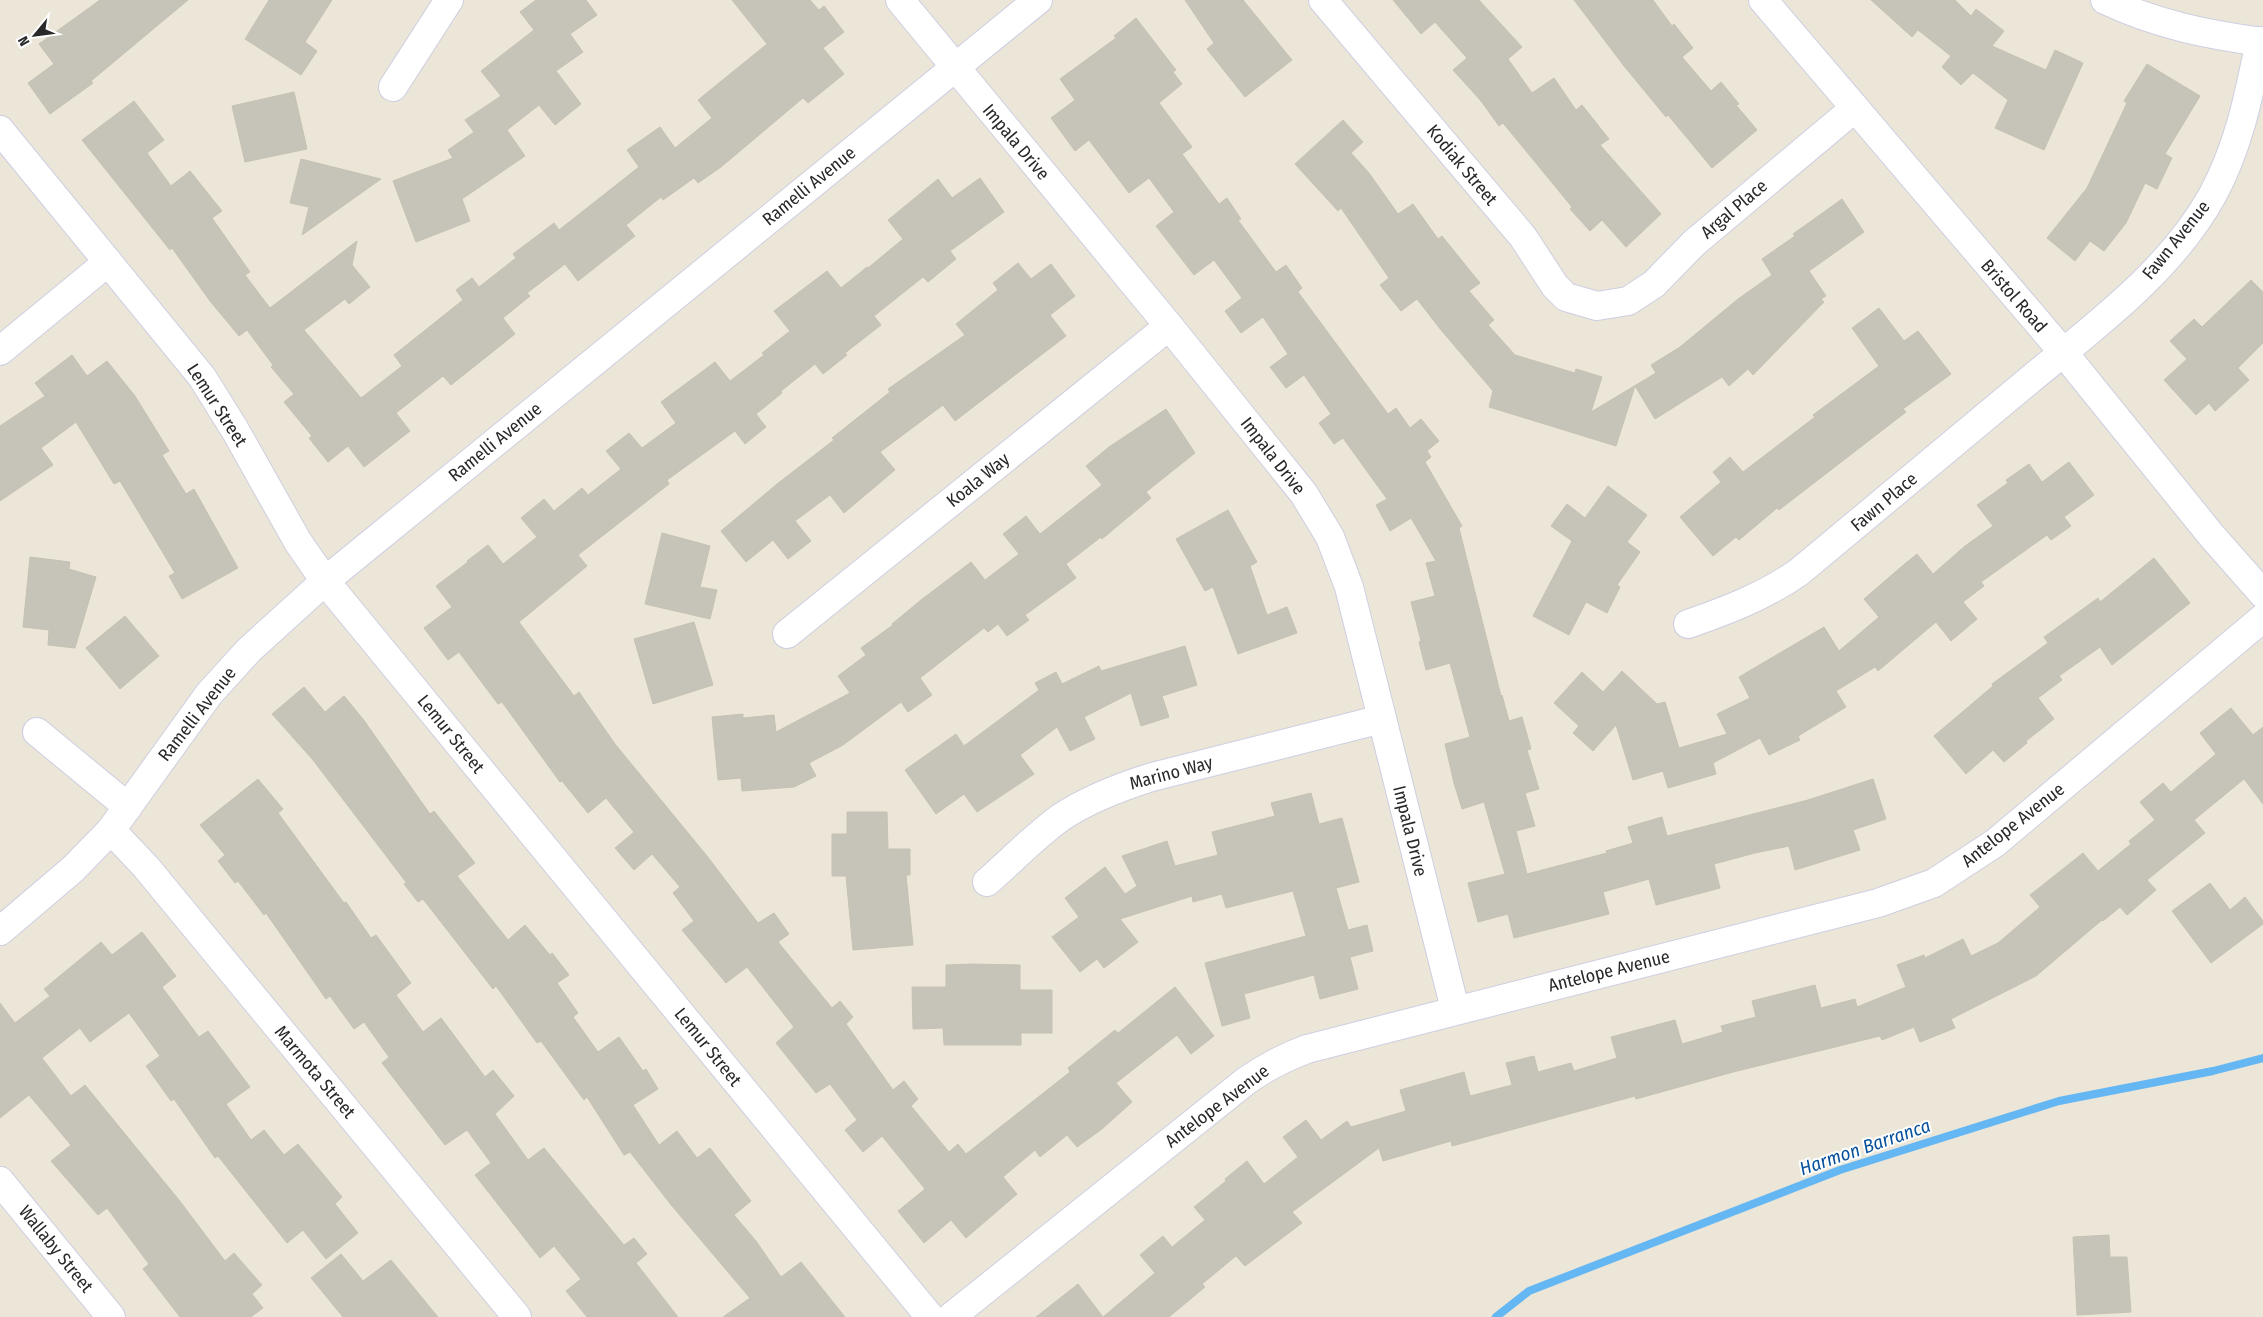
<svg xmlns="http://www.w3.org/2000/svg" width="2263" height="1317" font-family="'Fira Sans Condensed',sans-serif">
  <rect width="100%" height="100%" fill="#ebe6d8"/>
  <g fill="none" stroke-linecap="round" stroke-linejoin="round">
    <path stroke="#65b7f4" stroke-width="8" d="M 1496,1317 L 1529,1291 L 1840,1170 L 2059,1101 L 2213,1071 L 2263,1058"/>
  </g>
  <g fill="#c6c3b8" stroke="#c6c2b2">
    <path d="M 100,0 L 188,0 L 91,81 L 93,83 L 50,114 L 28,83 L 54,64 L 39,44 Z"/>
    <path d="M 269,0 L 332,0 L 305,42 L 317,51 L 301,75 L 245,39 Z"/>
    <path d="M 536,0 L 586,0 L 597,15 L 570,34 L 583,52 L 556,71 L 581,104 L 555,125 L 539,105 L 507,130 L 525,156 L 462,199 L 470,221 L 416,242 L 393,181 L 453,158 L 448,150 L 474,132 L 465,120 L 501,96 L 481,71 L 534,30 L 520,12 Z"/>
    <path d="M 732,0 L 810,0 L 819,10 L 824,6 L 844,32 L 823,48 L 844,74 L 808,103 L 803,98 L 721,167 L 698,183 L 694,178 L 663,200 L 661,197 L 626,225 L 635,236 L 578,281 L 565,264 L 527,293 L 530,296 L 503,318 L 515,334 L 451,385 L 443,376 L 396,413 L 410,431 L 364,467 L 348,446 L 328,462 L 309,438 L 312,436 L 284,402 L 294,394 L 271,367 L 273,365 L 247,330 L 239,336 L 210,301 L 172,248 L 170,250 L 82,140 L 134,101 L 164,140 L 147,153 L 171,186 L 190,171 L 222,211 L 212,218 L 250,272 L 245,275 L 270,308 L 357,241 L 352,265 L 370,287 L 349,304 L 345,299 L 304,330 L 361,398 L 402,366 L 394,355 L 463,300 L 456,290 L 472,278 L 479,287 L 516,258 L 513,254 L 554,223 L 559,230 L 639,167 L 627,150 L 660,127 L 675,148 L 712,118 L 698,100 L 767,44 Z"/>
    <path d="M 1185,0 L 1243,0 L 1292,60 L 1245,97 L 1207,49 L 1214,43 Z"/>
    <path d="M 1393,0 L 1479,0 L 1522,47 L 1508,59 L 1532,93 L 1554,78 L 1576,110 L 1582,105 L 1609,139 L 1600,145 L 1661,214 L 1626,247 L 1602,220 L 1590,231 L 1570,209 L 1572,207 L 1503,123 L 1499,126 L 1481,101 L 1453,70 L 1467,58 L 1435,22 L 1421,34 Z"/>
    <path d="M 1574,0 L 1653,0 L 1672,26 L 1674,24 L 1693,48 L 1682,57 L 1711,91 L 1721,82 L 1739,104 L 1736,105 L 1757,130 L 1712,168 L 1668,115 L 1666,117 L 1624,66 Z"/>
    <path d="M 1871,0 L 1955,0 L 1971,16 L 1976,9 L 2004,31 L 1992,46 L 2046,70 L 2055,50 L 2083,63 L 2044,150 L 1995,128 L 2008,100 L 1973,73 L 1961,85 L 1942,67 L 1951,56 L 1918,30 L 1912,37 Z"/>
    <path d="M 1136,18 L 1176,70 L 1173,72 L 1182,84 L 1159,103 L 1192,147 L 1182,154 L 1219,204 L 1227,198 L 1241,219 L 1238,220 L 1276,272 L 1286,265 L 1302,288 L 1298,292 L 1388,414 L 1396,408 L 1410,428 L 1421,419 L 1439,441 L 1427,451 L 1431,457 L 1425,462 L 1462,526 L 1459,528 L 1501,696 L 1502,695 L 1509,721 L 1522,717 L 1531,749 L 1527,750 L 1539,789 L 1525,793 L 1535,826 L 1516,831 L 1527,874 L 1607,853 L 1606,851 L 1633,843 L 1628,827 L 1662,817 L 1667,836 L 1808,800 L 1873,779 L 1886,819 L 1853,830 L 1860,850 L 1795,870 L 1789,846 L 1755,853 L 1714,864 L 1720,888 L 1656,905 L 1649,879 L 1603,892 L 1609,914 L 1514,938 L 1508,914 L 1478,922 L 1468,883 L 1505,874 L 1484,802 L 1462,809 L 1454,783 L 1445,744 L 1470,737 L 1450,663 L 1426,670 L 1419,642 L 1421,641 L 1411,602 L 1435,596 L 1426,563 L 1436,561 L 1411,518 L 1390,531 L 1376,505 L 1387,499 L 1343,438 L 1334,444 L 1319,423 L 1331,414 L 1304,375 L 1286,388 L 1270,367 L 1288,354 L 1263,317 L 1241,333 L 1225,311 L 1242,298 L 1214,260 L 1194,275 L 1156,226 L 1174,212 L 1149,178 L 1129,193 L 1089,140 L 1075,151 L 1051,118 L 1075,100 L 1060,79 L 1116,38 L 1114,36 Z"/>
    <path d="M 2147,64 L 2200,96 L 2165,154 L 2172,158 L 2157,189 L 2145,183 L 2126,223 L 2104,251 L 2090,241 L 2075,261 L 2047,238 L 2087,188 L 2127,103 L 2124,101 Z"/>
    <path d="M 294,92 L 307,149 L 245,162 L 232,106 Z"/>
    <path d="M 1343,120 L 1363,142 L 1351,153 L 1369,173 L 1398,214 L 1413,204 L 1438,239 L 1442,236 L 1480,283 L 1469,291 L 1494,320 L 1488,325 L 1515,355 L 1575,373 L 1576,369 L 1602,377 L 1591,412 L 1656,373 L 1651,365 L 1680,347 L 1738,299 L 1772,275 L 1762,259 L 1795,236 L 1793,234 L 1842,199 L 1864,232 L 1809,271 L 1826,296 L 1821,299 L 1824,302 L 1753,375 L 1748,369 L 1729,386 L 1722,377 L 1655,419 L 1635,386 L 1616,446 L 1489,407 L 1493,391 L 1441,330 L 1417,299 L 1401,311 L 1380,285 L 1389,278 L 1341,208 L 1338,211 L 1295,164 Z"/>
    <path d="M 301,159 L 381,179 L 302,235 L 309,207 L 290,203 Z"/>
    <path d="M 980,178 L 1004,212 L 950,251 L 956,259 L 928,282 L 923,277 L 874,316 L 881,325 L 845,353 L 847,355 L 823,374 L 815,364 L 781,391 L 782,393 L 756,414 L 766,427 L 745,444 L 735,431 L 667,480 L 669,484 L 578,555 L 587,566 L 519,622 L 574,696 L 579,692 L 615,744 L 707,856 L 758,923 L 774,913 L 789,934 L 778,942 L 832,1008 L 840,1001 L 853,1017 L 846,1024 L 893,1090 L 904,1081 L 918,1099 L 911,1106 L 949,1152 L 958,1144 L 966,1154 L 1070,1072 L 1068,1068 L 1115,1030 L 1118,1033 L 1175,987 L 1214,1036 L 1191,1054 L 1177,1035 L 1116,1083 L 1132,1102 L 1102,1129 L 1077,1147 L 1067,1135 L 1040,1157 L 1035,1150 L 1003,1177 L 1017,1194 L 966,1238 L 951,1220 L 924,1243 L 898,1211 L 925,1189 L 882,1136 L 863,1152 L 845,1130 L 857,1120 L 830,1084 L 816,1093 L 776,1043 L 794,1027 L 747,967 L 726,983 L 682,930 L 694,921 L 673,893 L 680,887 L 652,854 L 634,870 L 615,848 L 634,832 L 606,798 L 588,813 L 562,781 L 560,782 L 502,702 L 498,704 L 459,652 L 448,660 L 424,628 L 452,607 L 436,586 L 468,562 L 467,561 L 488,545 L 503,564 L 537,537 L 521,518 L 544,499 L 554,511 L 582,488 L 588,495 L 621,469 L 606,451 L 629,433 L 642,448 L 676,423 L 661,402 L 715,362 L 730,381 L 764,355 L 762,353 L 790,331 L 774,311 L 827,271 L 841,288 L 867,267 L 868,268 L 903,239 L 888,220 L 938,179 L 952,198 Z"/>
    <path d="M 1018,263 L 1031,279 L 1051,264 L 1075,296 L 1050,315 L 1066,336 L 955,421 L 943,405 L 880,452 L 895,470 L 844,513 L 830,495 L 795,521 L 811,541 L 788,559 L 773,540 L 746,562 L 721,531 L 777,484 L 834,440 L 832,438 L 890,392 L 888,389 L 965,335 L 956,324 L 998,290 L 993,283 Z"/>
    <path d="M 2251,280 L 2263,292 L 2263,343 L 2238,368 L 2249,380 L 2215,411 L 2209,403 L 2196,415 L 2164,380 L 2187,359 L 2170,341 L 2194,319 L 2202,327 Z"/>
    <path d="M 1879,308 L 1904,341 L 1918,331 L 1951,374 L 1903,409 L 1906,412 L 1779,510 L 1777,508 L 1739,540 L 1736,537 L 1713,556 L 1680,517 L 1721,482 L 1713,472 L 1730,457 L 1743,472 L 1815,417 L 1813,415 L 1879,366 L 1852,328 Z"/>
    <path d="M 72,355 L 87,376 L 107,361 L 135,396 L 169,451 L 162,455 L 186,494 L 194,489 L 238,568 L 182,599 L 169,576 L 175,573 L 120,481 L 114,484 L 76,422 L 41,448 L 53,465 L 0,501 L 0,426 L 45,396 L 35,383 Z"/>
    <path d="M 1166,409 L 1195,453 L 1146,492 L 1151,498 L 1102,539 L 1101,537 L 1066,564 L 1076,578 L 1025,615 L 1029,620 L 1007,636 L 998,624 L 988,632 L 984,628 L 920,678 L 932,695 L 908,712 L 901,702 L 843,745 L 809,763 L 816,776 L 794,787 L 742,791 L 741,778 L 718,780 L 712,717 L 743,714 L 743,718 L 774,715 L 776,732 L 850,693 L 838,676 L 866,655 L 861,648 L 893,625 L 892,624 L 921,600 L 971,562 L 985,580 L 1019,554 L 1003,534 L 1026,516 L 1040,534 L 1102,485 L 1086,466 L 1109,447 Z"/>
    <path d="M 2069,462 L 2094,495 L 2064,517 L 2071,526 L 2051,540 L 2047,535 L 1981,582 L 1984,586 L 1963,602 L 1977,619 L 1951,641 L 1936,622 L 1878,671 L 1875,667 L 1836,691 L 1846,707 L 1798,736 L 1800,740 L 1769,755 L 1760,738 L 1713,763 L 1716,774 L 1668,788 L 1663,771 L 1633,780 L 1616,725 L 1593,751 L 1573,733 L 1579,726 L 1554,703 L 1582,672 L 1603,692 L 1622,671 L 1657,704 L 1665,702 L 1679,748 L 1727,734 L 1717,714 L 1750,698 L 1739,677 L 1824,627 L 1839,651 L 1879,617 L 1864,599 L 1901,567 L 1917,554 L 1933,574 L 1965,546 L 1993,526 L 1977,505 L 2008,483 L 2006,480 L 2029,464 L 2042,482 Z"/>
    <path d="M 1608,486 L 1647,515 L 1627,542 L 1640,552 L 1617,585 L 1620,587 L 1607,613 L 1586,602 L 1569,635 L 1533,616 L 1572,541 L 1551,526 L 1567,504 L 1585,518 Z"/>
    <path d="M 1228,510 L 1257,562 L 1250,566 L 1267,615 L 1287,607 L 1297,633 L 1238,654 L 1213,587 L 1205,591 L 1176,539 Z"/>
    <path d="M 662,533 L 710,546 L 700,587 L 717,590 L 710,619 L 645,604 Z"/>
    <path d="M 30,557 L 70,562 L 69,569 L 96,577 L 75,648 L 48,645 L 49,630 L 23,627 Z"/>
    <path d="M 2154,558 L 2190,603 L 2112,665 L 2100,647 L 2059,676 L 2062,680 L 2038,698 L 2054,719 L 2026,741 L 2027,743 L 2004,762 L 1993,750 L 1966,774 L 1934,736 L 1993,686 L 1992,684 L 2048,643 L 2044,637 L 2098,598 L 2100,602 Z"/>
    <path d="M 125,616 L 159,656 L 120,689 L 86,648 Z"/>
    <path d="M 694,622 L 713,685 L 653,704 L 634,639 Z"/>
    <path d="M 1185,646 L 1197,685 L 1162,696 L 1169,717 L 1141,726 L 1131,693 L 1084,717 L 1095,739 L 1070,751 L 1057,727 L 1020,755 L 1034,774 L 977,812 L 964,794 L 936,814 L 905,770 L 956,734 L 964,746 L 1039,690 L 1035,683 L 1056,672 L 1062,684 L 1099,666 L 1101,671 Z"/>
    <path d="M 304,687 L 325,712 L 344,696 L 363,719 L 430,814 L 434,811 L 475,863 L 457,876 L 508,940 L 525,925 L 550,955 L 552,953 L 569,975 L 557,983 L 578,1013 L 573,1017 L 598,1052 L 619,1037 L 643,1071 L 646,1069 L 658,1089 L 633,1105 L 659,1145 L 677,1131 L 697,1158 L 710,1148 L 751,1201 L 734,1215 L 756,1241 L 781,1277 L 801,1262 L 845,1317 L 723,1317 L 750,1298 L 672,1206 L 630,1152 L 624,1155 L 587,1097 L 584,1100 L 541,1041 L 537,1043 L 496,986 L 493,989 L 423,899 L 418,902 L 404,884 L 406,882 L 313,760 L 272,714 Z"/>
    <path d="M 2231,708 L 2253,735 L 2263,727 L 2263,804 L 2244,779 L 2194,820 L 2205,833 L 2147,880 L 2156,890 L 2127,915 L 2120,907 L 2103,921 L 2102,920 L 2036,976 L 1951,1019 L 1955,1028 L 1920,1042 L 1914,1027 L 1882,1040 L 1880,1036 L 1733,1072 L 1636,1099 L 1635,1096 L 1452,1146 L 1451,1141 L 1383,1161 L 1379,1148 L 1292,1212 L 1302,1223 L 1245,1266 L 1236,1256 L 1202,1284 L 1205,1287 L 1169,1317 L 1036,1317 L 1078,1284 L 1103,1317 L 1155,1273 L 1140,1255 L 1163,1236 L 1172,1247 L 1205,1220 L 1194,1207 L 1226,1181 L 1225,1179 L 1247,1161 L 1264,1184 L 1298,1157 L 1283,1137 L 1306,1120 L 1321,1140 L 1347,1121 L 1351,1127 L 1406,1111 L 1400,1090 L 1464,1072 L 1470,1096 L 1512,1085 L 1506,1063 L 1534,1056 L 1538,1072 L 1571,1063 L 1574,1071 L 1617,1058 L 1611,1037 L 1675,1020 L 1682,1044 L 1723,1032 L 1721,1026 L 1756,1017 L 1752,1001 L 1815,985 L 1821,1008 L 1855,999 L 1857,1007 L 1906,987 L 1897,965 L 1924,955 L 1925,958 L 1963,939 L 1971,956 L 1998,943 L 2040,907 L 2030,895 L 2083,853 L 2098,871 L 2131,844 L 2129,841 L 2155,820 L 2140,802 L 2163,783 L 2171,792 L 2216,754 L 2200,733 Z"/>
    <path d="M 258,779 L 283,809 L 278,813 L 344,903 L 346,902 L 371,938 L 376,935 L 411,983 L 396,995 L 423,1032 L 441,1018 L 485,1077 L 493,1070 L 514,1096 L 495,1114 L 528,1160 L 544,1148 L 624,1245 L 634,1238 L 647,1254 L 636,1263 L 678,1317 L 587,1317 L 566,1291 L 581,1279 L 554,1246 L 540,1258 L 475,1175 L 491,1163 L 467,1130 L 445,1145 L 382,1063 L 389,1057 L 364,1022 L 354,1029 L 330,996 L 326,999 L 266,913 L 264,915 L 238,881 L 235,883 L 218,861 L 225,855 L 200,825 Z"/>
    <path d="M 1311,793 L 1319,824 L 1342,818 L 1359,882 L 1336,888 L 1348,930 L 1367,925 L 1373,951 L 1350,957 L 1358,989 L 1320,999 L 1314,975 L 1244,994 L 1250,1018 L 1222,1026 L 1205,963 L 1306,936 L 1293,891 L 1226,908 L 1222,894 L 1193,902 L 1192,896 L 1120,919 L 1138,942 L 1104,968 L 1097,959 L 1080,972 L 1052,937 L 1079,917 L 1065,898 L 1105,867 L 1125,894 L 1137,886 L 1122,856 L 1167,841 L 1175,866 L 1218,855 L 1212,832 L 1275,816 L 1271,803 Z"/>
    <path d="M 847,812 L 887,812 L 888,849 L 910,849 L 910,875 L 906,875 L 913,945 L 853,950 L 846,876 L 832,876 L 832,834 L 847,834 Z"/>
    <path d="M 2210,883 L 2230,910 L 2245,897 L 2263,921 L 2263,924 L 2211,963 L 2172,911 Z"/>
    <path d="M 142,932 L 176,976 L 162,987 L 199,1037 L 208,1031 L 250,1087 L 226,1104 L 251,1140 L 264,1130 L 284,1155 L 298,1144 L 342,1197 L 335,1204 L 358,1233 L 326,1259 L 303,1230 L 287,1243 L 218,1156 L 215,1158 L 174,1099 L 171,1101 L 146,1066 L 160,1056 L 129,1013 L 90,1042 L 80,1028 L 42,1058 L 71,1096 L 85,1085 L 179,1200 L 222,1257 L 225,1261 L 234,1253 L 262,1285 L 252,1294 L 263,1308 L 251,1317 L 180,1317 L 143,1269 L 149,1264 L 107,1208 L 98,1215 L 51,1161 L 71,1145 L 29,1095 L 0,1118 L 0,1003 L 15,1023 L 50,996 L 44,989 L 101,942 L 112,955 Z"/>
    <path d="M 972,964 L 1020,965 L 1020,990 L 1052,990 L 1052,1033 L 1021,1033 L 1021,1045 L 944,1045 L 943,1028 L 913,1029 L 912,987 L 946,987 L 946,965 Z"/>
    <path d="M 2109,1235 L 2110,1257 L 2127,1257 L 2131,1312 L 2077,1315 L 2073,1237 Z"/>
    <path d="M 341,1254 L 363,1281 L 391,1260 L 438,1317 L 343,1317 L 311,1278 Z"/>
  </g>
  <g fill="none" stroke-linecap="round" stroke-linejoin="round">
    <g stroke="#cecee2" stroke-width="30">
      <g id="minor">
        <path d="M 900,0 L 1169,326 L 1304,494 L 1330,537 L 1349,587 L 1455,1009"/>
        <path d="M 1323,0 L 1523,237 L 1555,286 L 1566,297 L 1597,306 L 1628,301 L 1654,284 L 1694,243 L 1855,108"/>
        <path d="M 1763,0 L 2063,352 L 2211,535 L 2263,594"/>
        <path d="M 2105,0 C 2155,24 2208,35 2263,42"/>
        <path d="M 393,87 L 449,0"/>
        <path d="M 0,130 L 202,377 L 235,430 L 298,542 L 325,581 L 930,1317"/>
        <path d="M 0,351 L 108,262"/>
        <path d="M 1688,624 C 1728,610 1765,596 1799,572 C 1875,509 1951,446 2026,383 C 2092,328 2169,273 2212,196 C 2239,147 2249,95 2260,41"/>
        <path d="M 787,634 L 1169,326"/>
        <path d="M 37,732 L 128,807"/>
        <path d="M 111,830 L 146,867 L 517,1317"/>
        <path d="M 987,882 C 1011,861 1034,837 1060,818 C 1088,799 1120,787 1152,777 L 1382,719"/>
        <path d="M 0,931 L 73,869 L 111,830 L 209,694 L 249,650 L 325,581 L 1038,0"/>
        <path d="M 0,1181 L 111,1317"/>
        <path d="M 951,1317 L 1246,1081 C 1266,1067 1285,1057 1307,1049 L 1878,903 L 1934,883 L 1995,843 L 2263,618"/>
      </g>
    </g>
    <use href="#minor" stroke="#fff" stroke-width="28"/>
  </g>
  <g text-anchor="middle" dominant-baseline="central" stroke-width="4" stroke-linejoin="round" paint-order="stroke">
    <g font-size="18" fill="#282828" stroke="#fff">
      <text transform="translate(1016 142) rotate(50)">Impala Drive</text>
      <text transform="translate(1462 165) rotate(50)">Kodiak Street</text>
      <text transform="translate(809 186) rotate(-39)">Ramelli Avenue</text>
      <text transform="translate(1734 209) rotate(-40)">Argal Place</text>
      <text transform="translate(2176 240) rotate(-51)">Fawn Avenue</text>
      <text transform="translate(2014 296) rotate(49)">Bristol Road</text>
      <text transform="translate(217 405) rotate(57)">Lemur Street</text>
      <text transform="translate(495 442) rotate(-39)">Ramelli Avenue</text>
      <text transform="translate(1273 456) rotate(52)">Impala Drive</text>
      <text transform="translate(978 480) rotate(-39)">Koala Way</text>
      <text transform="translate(1884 502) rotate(-40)">Fawn Place</text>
      <text transform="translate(197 714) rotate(-52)">Ramelli Avenue</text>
      <text transform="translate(451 734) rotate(51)">Lemur Street</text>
      <text transform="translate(1171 773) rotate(-15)">Marino Way</text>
      <text transform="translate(2013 825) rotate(-38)">Antelope Avenue</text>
      <text transform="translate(1410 831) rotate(76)">Impala Drive</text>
      <text transform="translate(1609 971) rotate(-14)">Antelope Avenue</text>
      <text transform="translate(708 1047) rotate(51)">Lemur Street</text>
      <text transform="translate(315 1072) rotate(50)">Marmota Street</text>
      <text transform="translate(1217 1106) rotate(-37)">Antelope Avenue</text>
      <text transform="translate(56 1249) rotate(51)">Wallaby Street</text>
    </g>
    <g font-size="19" font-style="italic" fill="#07519c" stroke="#fff">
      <text transform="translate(1865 1147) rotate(-19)">Harmon Barranca</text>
    </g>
  </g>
  <g transform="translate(35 35) rotate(241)" stroke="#ffffff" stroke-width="4" paint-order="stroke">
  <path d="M0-4L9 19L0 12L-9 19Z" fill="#282828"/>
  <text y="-8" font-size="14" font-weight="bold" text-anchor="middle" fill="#282828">N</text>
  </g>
</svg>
